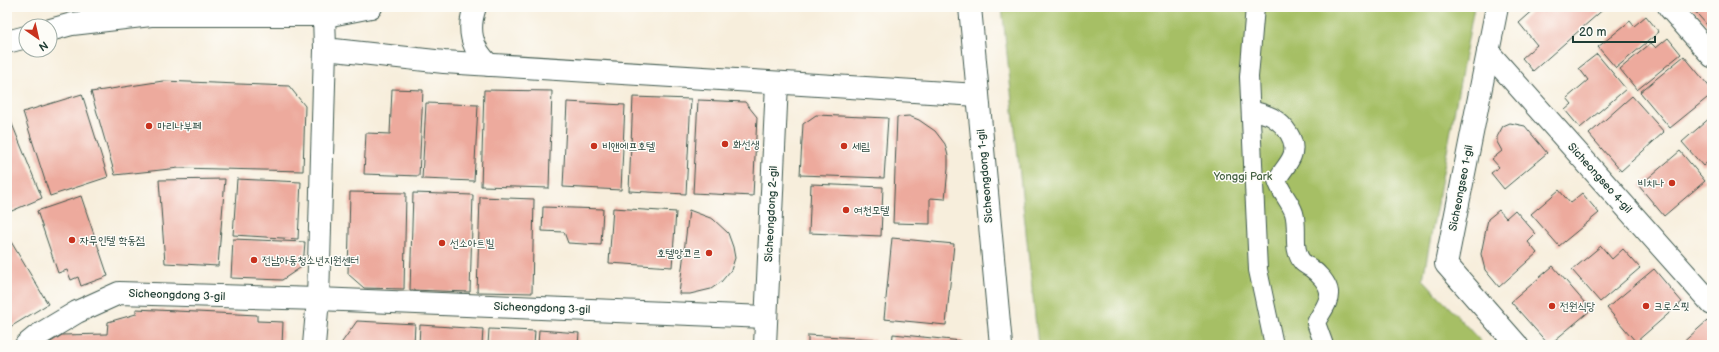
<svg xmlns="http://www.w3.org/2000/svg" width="1719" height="352" font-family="'Balsamiq Sans','Poor Story',sans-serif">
  <rect width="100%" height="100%" fill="#fdfcf7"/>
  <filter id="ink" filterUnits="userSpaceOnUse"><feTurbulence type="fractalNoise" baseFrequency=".025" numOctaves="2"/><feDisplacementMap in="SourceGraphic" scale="8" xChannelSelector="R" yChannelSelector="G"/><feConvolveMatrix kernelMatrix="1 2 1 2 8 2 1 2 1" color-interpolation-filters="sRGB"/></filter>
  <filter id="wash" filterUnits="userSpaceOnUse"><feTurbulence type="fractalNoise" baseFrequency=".012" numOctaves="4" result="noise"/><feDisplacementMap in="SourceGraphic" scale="16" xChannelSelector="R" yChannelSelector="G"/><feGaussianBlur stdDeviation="0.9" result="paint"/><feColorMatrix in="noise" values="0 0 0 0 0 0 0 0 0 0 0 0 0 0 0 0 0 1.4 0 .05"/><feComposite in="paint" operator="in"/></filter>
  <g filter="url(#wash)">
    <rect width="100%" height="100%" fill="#f7eedc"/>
    <path fill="#a6bf65" stroke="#627e4c" d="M 1002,7 L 1474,7 L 1423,279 L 1484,345 L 1038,345 Z"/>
    <g id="blocks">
      <g fill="#edaa9d">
        <path d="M 1537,7 L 1606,7 L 1533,71 L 1522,58 L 1537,45 L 1519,23 Z"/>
        <path d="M 1691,7 L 1712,7 L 1712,20 L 1707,25 Z"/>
        <path d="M 1646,16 L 1659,32 L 1616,68 L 1598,47 L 1630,21 L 1634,26 Z"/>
        <path d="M 1668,38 L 1681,54 L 1637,90 L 1620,69 L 1651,43 L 1656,48 Z"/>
        <path d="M 1597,54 L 1626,89 L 1580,128 L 1565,110 L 1572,104 L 1567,98 L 1588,80 L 1579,68 Z"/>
        <path d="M 1684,56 L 1712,90 L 1712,94 L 1670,128 L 1640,92 Z"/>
        <path d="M 163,81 L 289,86 L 305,106 L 303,171 L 179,168 L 115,175 L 91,92 Z"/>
        <path d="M 392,89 L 423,90 L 419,176 L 364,174 L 366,133 L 390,134 Z"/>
        <path d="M 484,90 L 552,91 L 549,188 L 481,186 Z"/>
        <path d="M 82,94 L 108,177 L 50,196 L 23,112 Z"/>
        <path d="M 1632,96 L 1664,132 L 1621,171 L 1589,134 Z"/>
        <path d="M 633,97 L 691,99 L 686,194 L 629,191 Z"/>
        <path d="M 698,100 L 745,102 L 757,117 L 753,196 L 693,193 Z"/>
        <path d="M 567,102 L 625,105 L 621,190 L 563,187 Z"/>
        <path d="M 426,103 L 478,105 L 474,181 L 422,179 Z"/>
        <path d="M 7,114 L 8,114 L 42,198 L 7,213 Z"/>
        <path d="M 816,115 L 888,118 L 884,178 L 800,175 L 803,124 Z"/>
        <path d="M 909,116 L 919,120 L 935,131 L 945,144 L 948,156 L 948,169 L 945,199 L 930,198 L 930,224 L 893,223 L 897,117 Z"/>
        <path d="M 1712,116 L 1712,158 L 1703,166 L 1682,142 Z"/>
        <path d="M 1510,123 L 1525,126 L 1547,153 L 1504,189 L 1491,173 L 1499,167 L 1492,159 L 1502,151 L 1497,142 L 1497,137 L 1503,126 Z"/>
        <path d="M 1680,151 L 1705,181 L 1664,216 L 1639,186 Z"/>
        <path d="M 225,179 L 218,266 L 165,263 L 159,180 Z"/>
        <path d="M 237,179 L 301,182 L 298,239 L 233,235 Z"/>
        <path d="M 811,184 L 883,187 L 881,236 L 809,233 Z"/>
        <path d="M 1559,190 L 1570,203 L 1582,193 L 1599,213 L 1559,246 L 1531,214 Z"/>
        <path d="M 350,192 L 406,193 L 404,289 L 364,288 L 348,274 Z"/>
        <path d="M 413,193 L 473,195 L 470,292 L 410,290 Z"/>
        <path d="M 81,196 L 108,276 L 81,286 L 78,277 L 71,280 L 67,270 L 58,273 L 37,211 Z"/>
        <path d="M 480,197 L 534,199 L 532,293 L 477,292 Z"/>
        <path d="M 543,207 L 603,209 L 601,245 L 568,243 L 564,232 L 542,231 Z"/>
        <path d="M 613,208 L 676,212 L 672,267 L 609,263 Z"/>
        <path d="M 689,210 L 713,219 L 728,233 L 733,247 L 735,258 L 731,270 L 721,282 L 711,289 L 690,294 L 679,294 Z"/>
        <path d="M 1499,210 L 1506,218 L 1515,210 L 1536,234 L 1528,242 L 1537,253 L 1499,287 L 1485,270 L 1481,254 L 1488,219 Z"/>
        <path d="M 7,235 L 48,304 L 7,329 Z"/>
        <path d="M 892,238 L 954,244 L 946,325 L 884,319 Z"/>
        <path d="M 233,239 L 305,242 L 303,266 L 282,280 L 231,278 Z"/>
        <path d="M 1601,246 L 1612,259 L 1623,249 L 1640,268 L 1600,302 L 1572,270 Z"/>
        <path d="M 1553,266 L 1591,310 L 1549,345 L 1511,302 Z"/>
        <path d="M 1654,269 L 1682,302 L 1636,342 L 1607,308 Z"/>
        <path d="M 136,309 L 257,315 L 257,321 L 283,322 L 282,345 L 46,345 L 62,335 L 107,334 L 108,322 L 136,314 Z"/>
        <path d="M 357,321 L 415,324 L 414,345 L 340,345 Z"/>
        <path d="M 1707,321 L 1712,327 L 1712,345 L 1680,345 Z"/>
        <path d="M 420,325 L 483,329 L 482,345 L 419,345 Z"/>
        <path d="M 489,329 L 535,331 L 534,345 L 488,345 Z"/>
        <path d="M 539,330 L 579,333 L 578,345 L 538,345 Z"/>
        <path d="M 893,334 L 962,341 L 962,345 L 892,345 Z"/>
        <path d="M 808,335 L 874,339 L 874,345 L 808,345 Z"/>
      </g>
    </g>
  </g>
  <g filter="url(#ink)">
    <use href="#blocks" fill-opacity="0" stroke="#3f584d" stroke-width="1"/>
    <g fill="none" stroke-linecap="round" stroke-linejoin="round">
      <g stroke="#3f584d" stroke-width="20">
        <g id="pedestrian">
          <path d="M 1255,7 L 1249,77 L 1258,270 L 1274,345"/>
          <path d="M 1251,110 C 1258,112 1266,114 1272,117 C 1285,125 1298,141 1292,156 C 1289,164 1281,172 1277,180 C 1280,192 1290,201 1294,213 C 1299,230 1291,249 1303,263 C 1305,265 1308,266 1311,268 C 1318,273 1328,283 1329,292 C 1330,304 1320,313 1316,323 L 1324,345"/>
        </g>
      </g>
      <g stroke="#3f584d" stroke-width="24">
        <g id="minor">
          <path d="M 475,7 C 467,30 471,48 489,65"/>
          <path d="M 970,7 L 1001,345"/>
          <path d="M 1497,7 L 1446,264 L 1517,345"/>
          <path d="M 1669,7 L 1712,56"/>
          <path d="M 324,15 L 325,49 L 444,62 L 978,95"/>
          <path d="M 1488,52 L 1712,304"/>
          <path d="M 26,345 L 37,336 L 77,312 L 119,293 L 318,299 L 766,317"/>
          <path d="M 314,345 L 318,299 L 325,49"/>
          <path d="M 765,345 L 777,83"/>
        </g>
      </g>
      <g stroke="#3f584d" stroke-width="24">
        <g id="tertiary">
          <path d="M 50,30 L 72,24 L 151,15 L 331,15 L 371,7"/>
          <path d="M 7,42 L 26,37"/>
        </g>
      </g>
      <use href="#pedestrian" stroke="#fff" stroke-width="18"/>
      <use href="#minor" stroke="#fff" stroke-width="22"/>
      <use href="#tertiary" stroke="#fff" stroke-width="22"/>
    </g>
  </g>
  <g fill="#c8321e" stroke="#fdfcf7" stroke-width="1.5">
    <circle cx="149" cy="126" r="4"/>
    <circle cx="725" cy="144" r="4"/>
    <circle cx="594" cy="146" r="4"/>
    <circle cx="844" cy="146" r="4"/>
    <circle cx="1672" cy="183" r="4"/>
    <circle cx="846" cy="210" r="4"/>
    <circle cx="72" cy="240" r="4"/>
    <circle cx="442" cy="243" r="4"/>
    <circle cx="709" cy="253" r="4"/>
    <circle cx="254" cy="260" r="4"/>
    <circle cx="1552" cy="306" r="4"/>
    <circle cx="1646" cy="306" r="4"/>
  </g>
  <g text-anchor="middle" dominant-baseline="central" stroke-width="3" stroke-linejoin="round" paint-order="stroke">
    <g font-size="11" fill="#1f3d34" stroke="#fdfcf7" text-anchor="start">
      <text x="157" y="126">마리나부페</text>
      <text x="733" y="144">화선생</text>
      <text x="602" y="146">비앤에프호텔</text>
      <text x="852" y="146">세림</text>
      <text x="1664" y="183" text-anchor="end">비치나</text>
      <text x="854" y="210">여천모텔</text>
      <text x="80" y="240">자무인텔 학동점</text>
      <text x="450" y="243">선소아트빌</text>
      <text x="701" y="253" text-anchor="end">호텔앙코르</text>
      <text x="262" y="260">전남아동청소년지원센터</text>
      <text x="1560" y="306">전원식당</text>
      <text x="1654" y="306">크로스핏</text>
    </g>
    <g font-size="11" fill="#1f3d34" stroke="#fdfcf7">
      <text transform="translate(985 176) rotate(-95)">Sicheongdong 1-gil</text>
      <text transform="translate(1600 178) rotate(48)">Sicheongseo 4-gil</text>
      <text transform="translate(1461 188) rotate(-79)">Sicheongseo 1-gil</text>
      <text transform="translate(771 214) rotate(-87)">Sicheongdong 2-gil</text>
      <text transform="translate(177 295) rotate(2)">Sicheongdong 3-gil</text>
      <text transform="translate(542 308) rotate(2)">Sicheongdong 3-gil</text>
    </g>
    <g font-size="11" fill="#415e40" stroke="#fdfcf7">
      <text x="1243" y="176">Yonggi Park</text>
    </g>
  </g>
  <rect width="1719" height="352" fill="none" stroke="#fdfcf7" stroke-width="24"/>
  <g transform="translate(38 38) rotate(146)"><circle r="19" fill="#fdfcf7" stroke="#a4b0a9"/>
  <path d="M0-3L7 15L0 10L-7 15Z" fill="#c8321e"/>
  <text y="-6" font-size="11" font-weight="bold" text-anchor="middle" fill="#1f3d34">N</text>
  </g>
  <path d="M1573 36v6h82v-6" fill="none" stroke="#1f3d34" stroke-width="2"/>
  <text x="1579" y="36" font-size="12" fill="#1f3d34" stroke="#fdfcf7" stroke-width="3" paint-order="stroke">20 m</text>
</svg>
